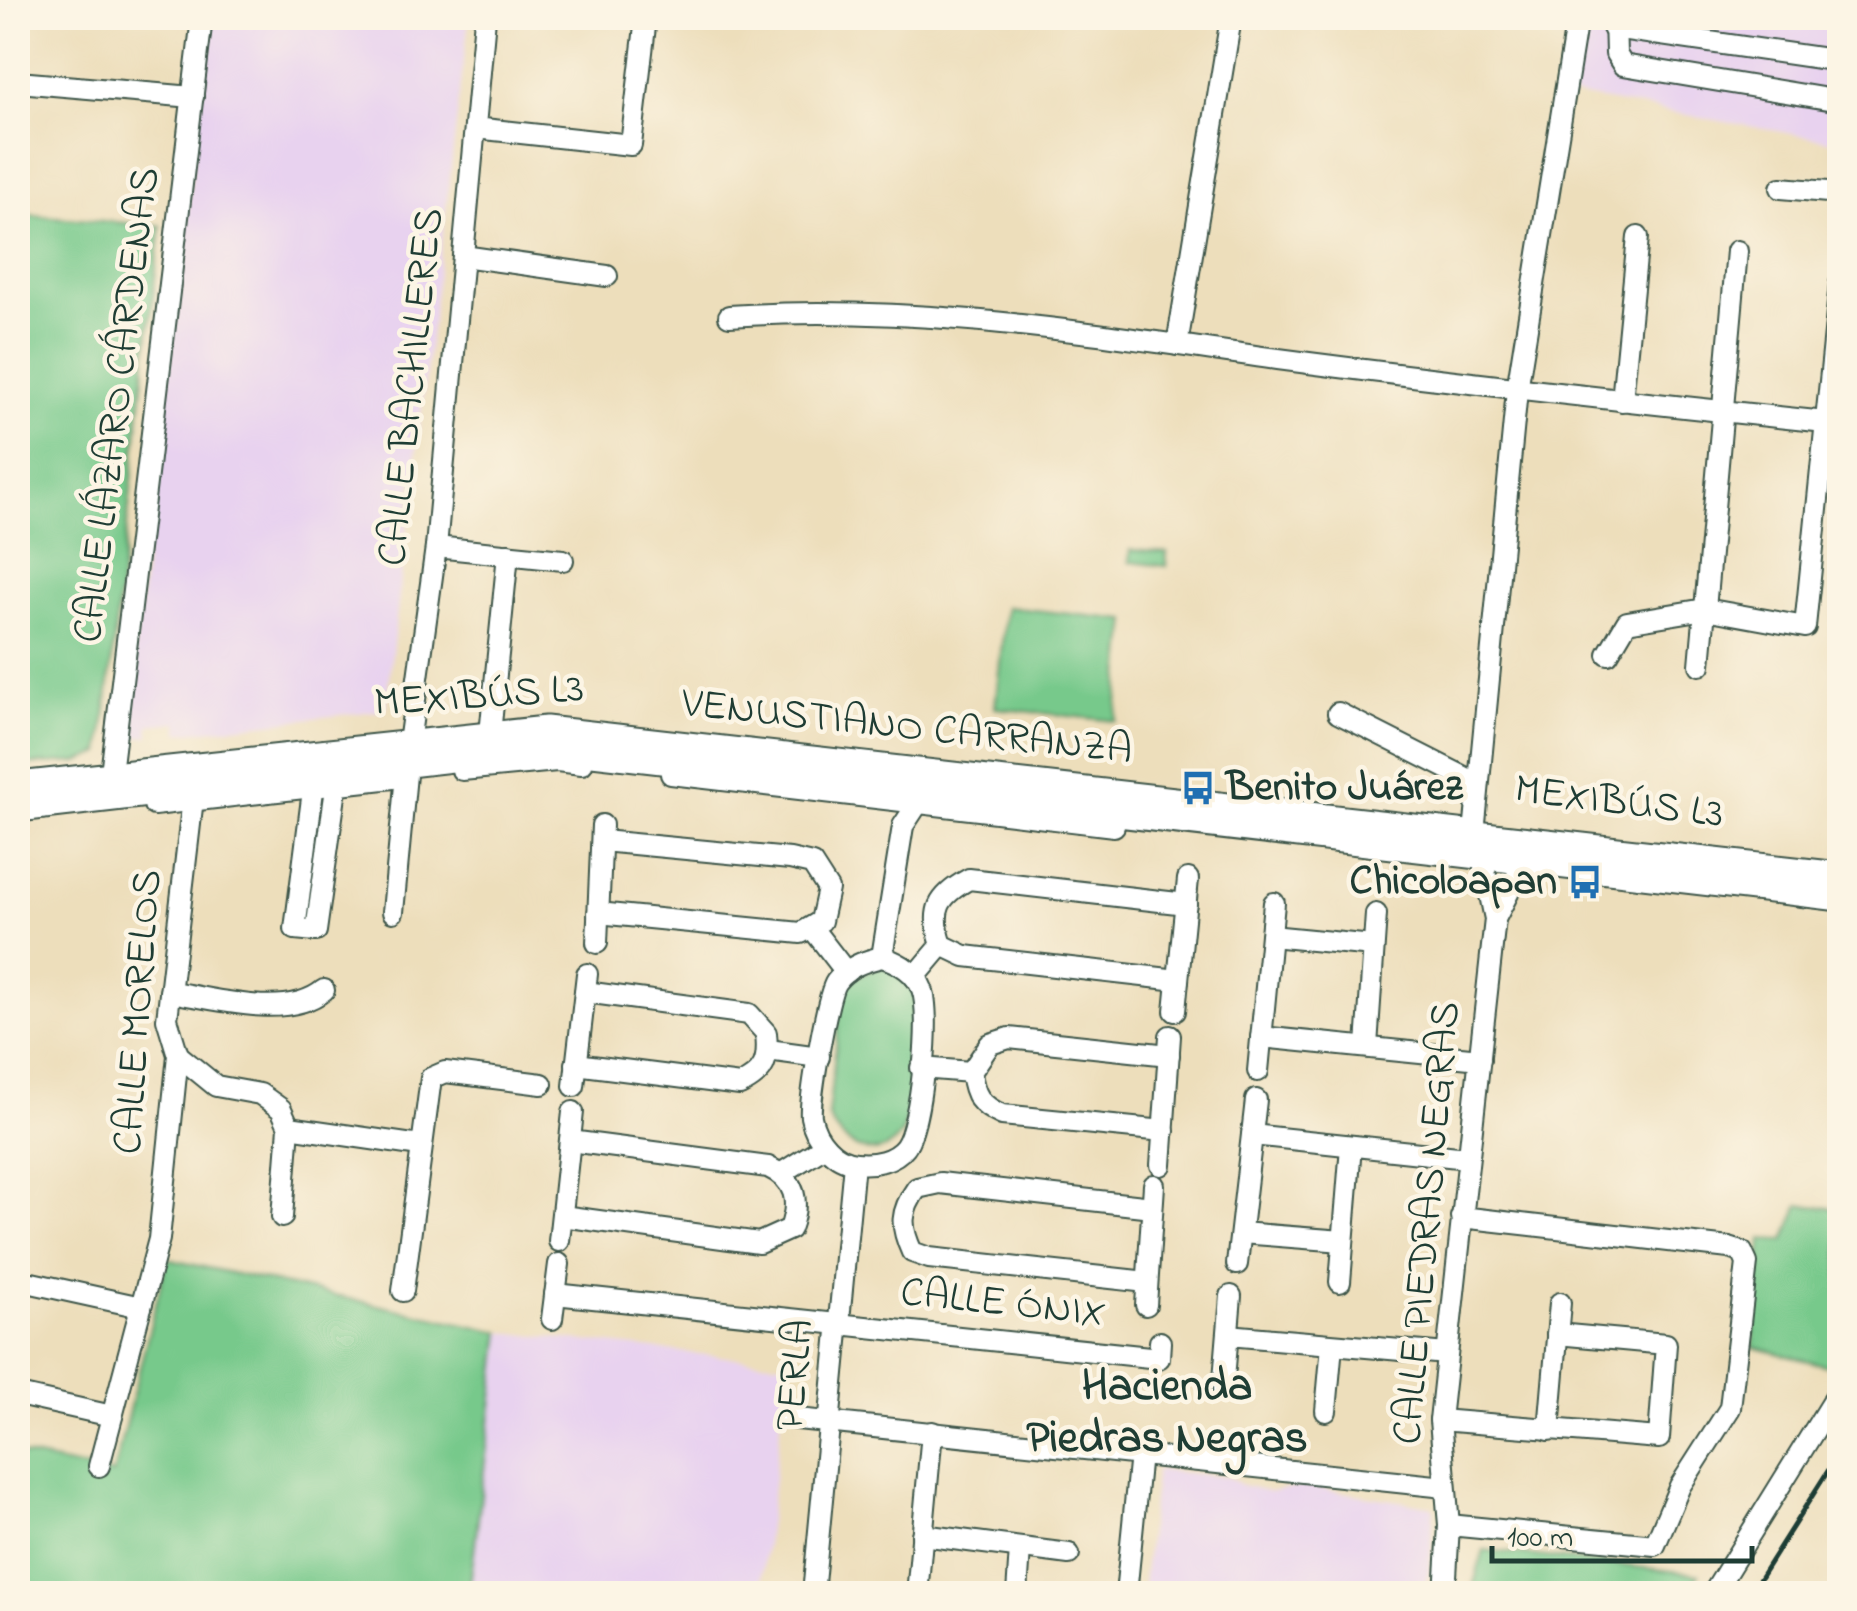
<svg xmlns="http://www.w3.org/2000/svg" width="1857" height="1611" font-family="'Indie Flower',sans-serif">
  <rect width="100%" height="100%" fill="#fcf5e5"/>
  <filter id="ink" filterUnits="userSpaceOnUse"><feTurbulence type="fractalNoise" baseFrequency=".01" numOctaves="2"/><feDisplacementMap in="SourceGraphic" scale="20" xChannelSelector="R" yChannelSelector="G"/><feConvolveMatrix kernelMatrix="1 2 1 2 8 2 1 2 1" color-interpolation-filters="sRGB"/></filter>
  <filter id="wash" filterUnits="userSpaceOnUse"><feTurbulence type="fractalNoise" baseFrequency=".0048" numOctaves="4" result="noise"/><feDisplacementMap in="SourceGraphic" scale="40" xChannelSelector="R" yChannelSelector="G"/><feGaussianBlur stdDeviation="2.25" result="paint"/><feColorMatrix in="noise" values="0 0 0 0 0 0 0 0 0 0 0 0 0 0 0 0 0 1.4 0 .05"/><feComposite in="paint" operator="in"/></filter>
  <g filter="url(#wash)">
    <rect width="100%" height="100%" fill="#eddebb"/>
    <g fill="#e8d2ef">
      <path d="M 211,18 L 469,18 L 385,710 L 179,733 L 178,722 L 149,725 L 150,736 L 124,738 Z"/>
      <path d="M 1580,18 L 1839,18 L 1839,142 L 1567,94 Z"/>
      <path d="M 501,1332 L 788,1364 L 760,1593 L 469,1594 Z"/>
      <path d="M 1156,1470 L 1228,1477 L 1242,1485 L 1271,1492 L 1305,1486 L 1434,1507 L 1430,1568 L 1422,1593 L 1142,1593 Z"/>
    </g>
    <g fill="#77c98b" stroke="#4b8360" stroke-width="2.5">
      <path d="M 18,214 L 161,226 L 101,753 L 78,762 L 18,765 Z"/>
      <path d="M 1130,550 L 1167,553 L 1166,566 L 1129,562 Z"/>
      <path d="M 1006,607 L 1127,620 L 1116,721 L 995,708 Z"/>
      <path d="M 879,966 C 890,967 905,974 912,983 C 926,1000 914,1118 900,1136 C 875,1168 838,1143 828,1115 L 842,992 L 849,980 Z"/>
      <path d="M 1799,1205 L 1839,1209 L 1840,1356 L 1832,1367 L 1753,1347 L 1762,1239 L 1785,1240 Z"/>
      <path d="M 167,1259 L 501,1332 L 469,1593 L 43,1594 L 18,1587 L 18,1454 L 113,1474 Z"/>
      <path d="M 1484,1550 L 1699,1574 L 1687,1593 L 1471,1593 Z"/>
    </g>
  </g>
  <g filter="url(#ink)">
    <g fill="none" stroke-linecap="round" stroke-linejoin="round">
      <g stroke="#3e5548" stroke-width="24">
        <g id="minor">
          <path d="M 1615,18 L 1616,54 L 1623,65 L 1840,101"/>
          <path d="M 1613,28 L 1840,61"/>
          <path d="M 18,82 L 193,97"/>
          <path d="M 475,128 L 631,145 L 646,18"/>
          <path d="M 1781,188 L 1840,193"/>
          <path d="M 463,256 L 607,276"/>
          <path d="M 729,316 C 914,303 1095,334 1278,359 C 1460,383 1643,403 1826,422"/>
          <path d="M 1177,345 L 1231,18"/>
          <path d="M 1622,401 L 1638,237"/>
          <path d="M 436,547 L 563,560"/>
          <path d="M 1608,654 L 1627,622 L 1705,609 L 1805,627 L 1840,283"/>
          <path d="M 1700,665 L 1737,251"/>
          <path d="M 1338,713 L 1478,784"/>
          <path d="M 490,734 L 508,554"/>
          <path d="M 462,770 L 557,761 L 582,764"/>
          <path d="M 671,774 L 1114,826"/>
          <path d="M 315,775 L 295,929 L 316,931 L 338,774"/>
          <path d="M 109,790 L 202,18"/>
          <path d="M 154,805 L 393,778"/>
          <path d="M 393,912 L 409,743 L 436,547 L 485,18"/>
          <path d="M 598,913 L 801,933 L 821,921 L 828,889 L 812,864 L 790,859 L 602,841"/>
          <path d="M 1495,919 L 1530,850"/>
          <path d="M 812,928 L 846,972"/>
          <path d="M 1271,936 L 1373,946"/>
          <path d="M 597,943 L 602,825"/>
          <path d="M 882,957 C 898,962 915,971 922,989 C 932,1014 921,1126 905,1147 C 894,1161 874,1165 856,1163 C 834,1161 815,1139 811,1117 C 809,1101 827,994 836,982 C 847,967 864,961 882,957 Z"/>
          <path d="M 882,957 L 903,826 L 922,797"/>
          <path d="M 915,977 L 942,945"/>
          <path d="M 1178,980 L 965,956 L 942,945 C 930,910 938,896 969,879 L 1186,904"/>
          <path d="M 170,992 C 214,998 287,1021 324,990"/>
          <path d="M 1175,1011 L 1188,879"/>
          <path d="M 1261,1037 L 1480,1059"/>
          <path d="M 1367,1046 L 1376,914"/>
          <path d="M 768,1050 L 819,1057"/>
          <path d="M 178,1055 L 216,1086 L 260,1094 L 281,1109 L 289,1127 L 282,1217"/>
          <path d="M 576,1064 L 740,1085 C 765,1073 769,1061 766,1033 L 749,1014 L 585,992"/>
          <path d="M 921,1068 L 971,1072"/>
          <path d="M 1258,1071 L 1274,903"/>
          <path d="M 574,1086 L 587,974"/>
          <path d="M 289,1127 L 420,1146"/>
          <path d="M 1164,1131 L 1002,1115 C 980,1105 974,1096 971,1072 L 990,1044 L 1009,1038 L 1169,1055"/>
          <path d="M 1252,1135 L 1467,1158"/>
          <path d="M 1161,1165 L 1170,1036"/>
          <path d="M 782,1173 L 825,1146"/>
          <path d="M 562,1216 L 759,1243 L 790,1229 C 800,1201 796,1180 768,1167 L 570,1141"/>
          <path d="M 1241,1233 L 1343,1241"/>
          <path d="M 559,1241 L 573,1112"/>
          <path d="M 1237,1264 L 1256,1100"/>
          <path d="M 18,1280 L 141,1307"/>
          <path d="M 1147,1282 L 929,1258 L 912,1252 C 900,1226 900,1212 917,1188 L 940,1183 L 1152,1207"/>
          <path d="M 1340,1282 L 1351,1146"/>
          <path d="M 403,1291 L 431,1078 L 445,1072 L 542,1084"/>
          <path d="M 555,1294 L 1159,1358 L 1160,1342"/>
          <path d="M 1146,1305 L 1154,1185"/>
          <path d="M 552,1319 L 559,1264"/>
          <path d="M 1228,1335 L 1447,1354"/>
          <path d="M 1223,1391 L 1231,1296"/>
          <path d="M 18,1395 L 112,1416"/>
          <path d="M 1326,1411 L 1332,1345"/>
          <path d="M 788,1418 L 1445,1487"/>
          <path d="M 1440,1420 L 1659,1438 L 1666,1344 L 1557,1334"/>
          <path d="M 1549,1430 L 1560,1303"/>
          <path d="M 99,1466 L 159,1239 L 178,1055 L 167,1019 L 194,790"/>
          <path d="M 1449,1525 L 1655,1545 L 1680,1486 L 1730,1408 L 1747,1263 L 1742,1252 L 1729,1248 L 1461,1217"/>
          <path d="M 922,1535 L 1069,1554"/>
          <path d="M 813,1594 L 854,1163"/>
          <path d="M 917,1594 L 932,1432"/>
          <path d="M 1017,1594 L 1020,1549"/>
          <path d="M 1126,1594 L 1140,1454"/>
          <path d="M 1445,1594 L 1449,1525 L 1440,1420 L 1495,919 L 1475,823 L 1517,390 L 1577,18"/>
          <path d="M 1713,1594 L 1840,1389"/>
        </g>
      </g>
      <g stroke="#3e5548" stroke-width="29">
        <g id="major">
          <path d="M 18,785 L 546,729 L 1840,875"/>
          <path d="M 18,809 L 549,748 L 1840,898"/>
        </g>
      </g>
      <use href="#minor" stroke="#fff" stroke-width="20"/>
      <use href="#major" stroke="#fff" stroke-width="25"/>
      <path stroke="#1f3d34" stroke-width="5" d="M 1750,1594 L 1840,1452"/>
    </g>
  </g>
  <defs>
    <g id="bus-bare" transform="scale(2.7)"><path d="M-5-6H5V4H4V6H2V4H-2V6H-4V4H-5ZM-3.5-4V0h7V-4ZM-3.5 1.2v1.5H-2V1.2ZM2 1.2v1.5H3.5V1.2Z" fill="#1f6fb2" stroke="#fcf5e5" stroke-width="2.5" paint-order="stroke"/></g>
  </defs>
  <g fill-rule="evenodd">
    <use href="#bus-bare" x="1198" y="788"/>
    <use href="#bus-bare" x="1585" y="882"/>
  </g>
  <g text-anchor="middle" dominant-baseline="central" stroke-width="9" stroke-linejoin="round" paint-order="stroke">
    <g font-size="42" fill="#1f3d34" stroke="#fcf5e5">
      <text transform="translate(412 387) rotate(-84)">CALLE BACHILLERES</text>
      <text transform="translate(118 405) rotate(-83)">CALLE LÁZARO CÁRDENAS</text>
      <text transform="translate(479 697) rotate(-4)">MEXIBÚS L3</text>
      <text transform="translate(907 728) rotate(6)">VENUSTIANO CARRANZA</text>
      <text transform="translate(1619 803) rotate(7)">MEXIBÚS L3</text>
      <text transform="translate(139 1012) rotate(-86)">CALLE MORELOS</text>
      <text transform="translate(1428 1223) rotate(-85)">CALLE PIEDRAS NEGRAS</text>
      <text transform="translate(1003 1304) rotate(6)">CALLE ÓNIX</text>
      <text transform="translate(796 1375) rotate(-85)">PERLA</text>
    </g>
    <g font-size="42" font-weight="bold" fill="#1f3d34" stroke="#fcf5e5" text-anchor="start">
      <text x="1226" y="788">Benito Juárez</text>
      <text x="1557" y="882" text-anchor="end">Chicoloapan</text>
    </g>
    <g font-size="45" font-weight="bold" fill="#1f3d34" stroke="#fcf5e5">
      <text x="1167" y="1388">Hacienda<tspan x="1167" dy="52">Piedras Negras</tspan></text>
    </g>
  </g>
  <rect width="1857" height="1611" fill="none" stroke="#fcf5e5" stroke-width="60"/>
  <path d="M1492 1546v15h260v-15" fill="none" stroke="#1f3d34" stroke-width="5"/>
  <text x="1507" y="1546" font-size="30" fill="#1f3d34" stroke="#fcf5e5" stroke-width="8" paint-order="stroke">100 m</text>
</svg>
